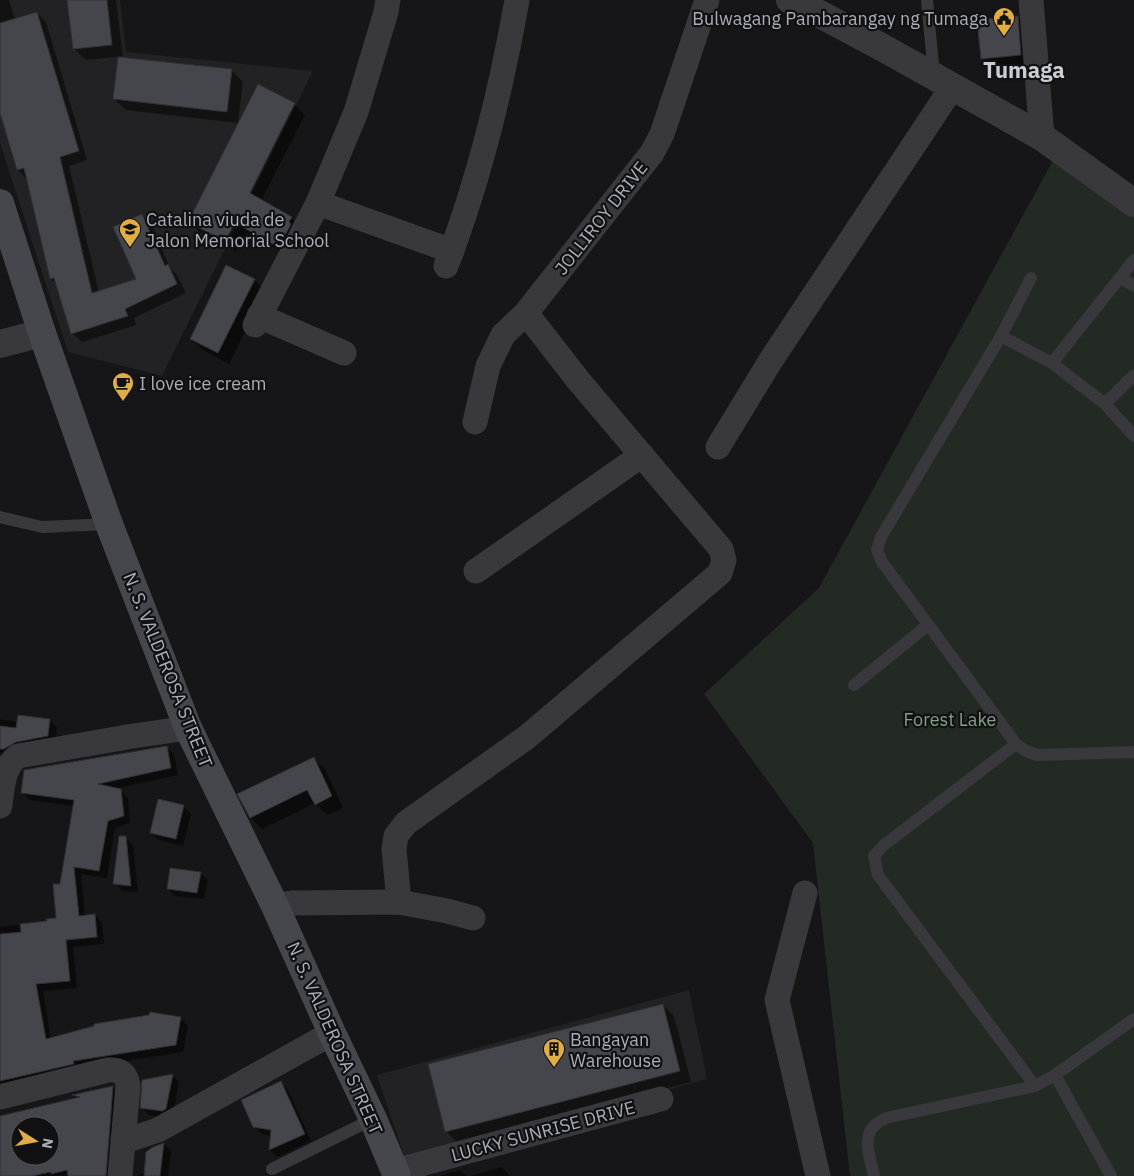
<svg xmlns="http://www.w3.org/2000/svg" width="1134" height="1176" font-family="'IBM Plex Sans',sans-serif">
  <rect width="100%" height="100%" fill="#161618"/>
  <g fill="#222225">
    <path d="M 0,0 L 120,0 L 126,52 L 313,71 L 162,376 L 68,352 L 0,143 Z"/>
    <path d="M 689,990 L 707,1079 L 406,1162 L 377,1075 Z"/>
  </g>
  <path fill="#232a24" d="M 1056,155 L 1134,215 L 1134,1176 L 850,1176 L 813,843 L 704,694 L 819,588 Z"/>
  <g fill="#0007" fill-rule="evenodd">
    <path d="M 0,0 L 9,0 L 15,20 L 37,13 L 46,22 L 87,160 L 69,166 L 99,293 L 138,280 L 142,215 L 151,224 L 170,268 L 177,275 L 186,293 L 134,318 L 136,325 L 82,342 L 72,333 L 58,285 L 51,279 L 28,180 L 18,170 L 0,109 Z"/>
    <path d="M 68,0 L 116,0 L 123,56 L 86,60 L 74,49 Z"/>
    <path d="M 1017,17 L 1033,32 L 1036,69 L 997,74 L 982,58 Z"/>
    <path d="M 231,70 L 243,82 L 238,123 L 126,110 L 114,99 Z"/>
    <path d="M 258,86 L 294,104 L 305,115 L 261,201 L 291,218 L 302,229 L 287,255 L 246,233 L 236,251 L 200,233 L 190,222 Z"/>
    <path d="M 254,280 L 265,291 L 229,364 L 203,350 L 191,339 Z"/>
    <path d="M 0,719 L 18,722 L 49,720 L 57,727 L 55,743 L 3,755 L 0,752 Z"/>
    <path d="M 166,747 L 174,754 L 178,775 L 114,789 L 120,790 L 128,798 L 130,823 L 115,828 L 107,878 L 81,874 L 85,916 L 95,915 L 102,923 L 104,944 L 73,947 L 77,988 L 43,991 L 51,1039 L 181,1018 L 188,1026 L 183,1052 L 80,1068 L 0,1090 L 0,927 L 48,922 L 57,919 L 61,885 L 74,806 L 30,800 L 22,792 Z"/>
    <path d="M 313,758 L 325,769 L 343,808 L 327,815 L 315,803 L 262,829 L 251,818 Z"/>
    <path d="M 183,806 L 191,814 L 183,846 L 159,840 L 151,833 Z"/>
    <path d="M 125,837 L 133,845 L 138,892 L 122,891 L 115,883 Z"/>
    <path d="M 200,873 L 208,880 L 204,899 L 175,896 L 168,889 Z"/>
    <path d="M 663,1005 L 674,1016 L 691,1082 L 457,1142 L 446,1131 Z"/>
    <path d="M 172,1075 L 179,1082 L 173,1116 L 170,1118 L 149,1115 L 142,1107 Z"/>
    <path d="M 281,1083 L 288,1090 L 311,1141 L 277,1157 L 270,1150 L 271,1136 L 262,1134 L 254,1126 Z"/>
    <path d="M 113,1088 L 120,1095 L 114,1176 L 0,1176 L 0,1117 L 78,1099 L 74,1096 ZM 20,1126 L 50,1126 L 50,1156 L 20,1156 Z"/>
    <path d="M 164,1144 L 171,1151 L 168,1176 L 136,1176 L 145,1173 L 153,1148 Z"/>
    <path d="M 502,1167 L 510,1176 L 470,1176 Z"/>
    <path d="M 460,1170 L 467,1176 L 440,1176 Z"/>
  </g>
  <g fill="#45464b" stroke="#303034" fill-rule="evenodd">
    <path d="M 67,0 L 107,0 L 112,45 L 73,49 Z"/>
    <path d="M 37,12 L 79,151 L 60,157 L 92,293 L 136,279 L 113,227 L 142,214 L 165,266 L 168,264 L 177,284 L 125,309 L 128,316 L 71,334 L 54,278 L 50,279 L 24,168 L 17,170 L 0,113 L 0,23 Z"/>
    <path d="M 1018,16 L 1021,55 L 981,59 L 977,20 Z"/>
    <path d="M 118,57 L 232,69 L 227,112 L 113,99 Z"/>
    <path d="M 258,84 L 295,103 L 250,193 L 292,217 L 289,222 L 291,224 L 281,243 L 278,242 L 276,246 L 235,223 L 225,241 L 188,222 Z"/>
    <path d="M 226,265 L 255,279 L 218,353 L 190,339 Z"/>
    <path d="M 18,715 L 50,719 L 48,736 L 16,742 L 4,749 L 0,749 L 0,726 L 16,728 Z"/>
    <path d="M 167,746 L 171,768 L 98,784 L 121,789 L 124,816 L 108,821 L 99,871 L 74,867 L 79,916 L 95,914 L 97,937 L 66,940 L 70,981 L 36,984 L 46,1039 L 94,1026 L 94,1024 L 149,1015 L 150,1012 L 181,1017 L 176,1045 L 73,1061 L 74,1064 L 0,1081 L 0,934 L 21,932 L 20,924 L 47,921 L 46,919 L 56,918 L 53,884 L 60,884 L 74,800 L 21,793 L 24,770 Z"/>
    <path d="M 314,757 L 332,796 L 315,805 L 307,790 L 250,818 L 237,794 Z"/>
    <path d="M 158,799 L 184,805 L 176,839 L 150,833 Z"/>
    <path d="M 119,836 L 126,836 L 131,886 L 113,884 Z"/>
    <path d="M 170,868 L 201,872 L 197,893 L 167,889 Z"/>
    <path d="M 663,1004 L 680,1071 L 445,1132 L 428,1064 Z"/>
    <path d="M 173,1074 L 166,1109 L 162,1111 L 140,1108 L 142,1080 Z"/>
    <path d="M 281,1081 L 305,1134 L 269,1150 L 271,1130 L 253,1127 L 241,1100 Z"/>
    <path d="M 113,1086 L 106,1176 L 68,1176 L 67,1170 L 51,1174 L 51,1172 L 32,1176 L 0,1176 L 0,1116 L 80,1097 L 72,1095 ZM 20,1126 L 50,1126 L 50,1156 L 20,1156 Z"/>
    <path d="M 164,1143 L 160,1176 L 144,1176 L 146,1152 L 153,1147 Z"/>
  </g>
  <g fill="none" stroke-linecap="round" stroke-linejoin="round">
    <g stroke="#38383d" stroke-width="12">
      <path d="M 927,0 L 934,76"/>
      <path d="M 1031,278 L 1001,336 L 881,537 L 877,550 L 882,562 L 1016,744 L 1026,751 L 1037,755 L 1134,752"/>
      <path d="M 1121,278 L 1134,286"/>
      <path d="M 1001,336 L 1052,363 L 1105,404 L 1134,436"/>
      <path d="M 1052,363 L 1134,260"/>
      <path d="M 1105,404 L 1134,375"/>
      <path d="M 0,517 L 42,527 L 109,524"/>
      <path d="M 854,685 L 928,625"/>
      <path d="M 1016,744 L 884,845 L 874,856 L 878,875 L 1035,1086"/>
      <path d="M 1055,1075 L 1111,1176"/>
      <path d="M 272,1169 L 373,1119"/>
      <path d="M 874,1176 C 871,1161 861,1137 875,1125 C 878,1122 882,1120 886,1118 L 1035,1086 L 1055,1075 L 1134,1019"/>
    </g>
    <g stroke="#38383d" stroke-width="25">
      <path d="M 1031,0 L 1042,137"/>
      <path d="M 318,203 L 452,251"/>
      <path d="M 446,266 C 479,180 501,91 517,0"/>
      <path d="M 259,316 L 344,353"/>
      <path d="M 255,325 L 318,203 L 356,112 L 386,12 L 388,0"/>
      <path d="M 475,422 L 488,366 L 503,335 L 526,313 L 652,153 L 662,134 L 707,0"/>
      <path d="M 718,447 L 771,360 L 953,86"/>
      <path d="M 476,571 L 642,455"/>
      <path d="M 0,806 C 2,789 3,766 18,756 L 133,736 L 188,728"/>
      <path d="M 805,893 L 777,1000 L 818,1176"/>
      <path d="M 399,902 L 394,849 L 396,836 L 406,823 L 527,737 L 720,573 L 724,560 L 721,549 L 578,380 L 526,313"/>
      <path d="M 275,906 L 292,903 L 399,902 L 447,911 L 473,918"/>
      <path d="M 0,1097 L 108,1070 C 121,1069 126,1073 128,1086 L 120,1176"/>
      <path d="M 123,1139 L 134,1138 L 158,1130 L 332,1033"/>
      <path d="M 395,1171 L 661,1099"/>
    </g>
    <g stroke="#38383d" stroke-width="28">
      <path d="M 790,0 L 814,11 L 887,50 L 1042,137 L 1134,203"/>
      <path d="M 0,344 L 42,333"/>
    </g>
    <path stroke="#46474c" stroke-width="28" d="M 0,203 L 42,333 L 109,524 L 188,728 L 275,906 L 332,1033 L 373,1119 L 397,1176"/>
  </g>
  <defs>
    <g id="civic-pin" transform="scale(1.125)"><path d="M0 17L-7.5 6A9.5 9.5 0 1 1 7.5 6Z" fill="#e0ad46" stroke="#111113"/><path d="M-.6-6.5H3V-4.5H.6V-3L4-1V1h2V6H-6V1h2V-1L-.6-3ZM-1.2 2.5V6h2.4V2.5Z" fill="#111"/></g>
    <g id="school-pin" transform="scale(1.125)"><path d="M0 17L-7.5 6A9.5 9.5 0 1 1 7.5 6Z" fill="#e0ad46" stroke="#111113"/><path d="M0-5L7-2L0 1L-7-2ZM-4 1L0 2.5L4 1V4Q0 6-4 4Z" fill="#111"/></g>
    <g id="cafe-pin" transform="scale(1.125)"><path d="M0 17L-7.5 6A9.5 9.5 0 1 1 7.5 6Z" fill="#e0ad46" stroke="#111113"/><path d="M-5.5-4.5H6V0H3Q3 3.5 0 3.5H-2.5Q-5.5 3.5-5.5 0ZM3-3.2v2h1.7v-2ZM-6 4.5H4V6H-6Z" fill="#111"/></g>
    <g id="building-pin" transform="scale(1.125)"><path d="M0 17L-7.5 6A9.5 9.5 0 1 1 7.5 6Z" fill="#e0ad46" stroke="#111113"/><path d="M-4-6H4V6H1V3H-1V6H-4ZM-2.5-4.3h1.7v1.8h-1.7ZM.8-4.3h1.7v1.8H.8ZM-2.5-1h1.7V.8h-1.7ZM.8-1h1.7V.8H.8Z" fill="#111"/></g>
  </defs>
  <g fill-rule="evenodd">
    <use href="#civic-pin" x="1004" y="18"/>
    <use href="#school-pin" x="130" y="229"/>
    <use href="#cafe-pin" x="123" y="383"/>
    <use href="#building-pin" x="554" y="1049"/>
  </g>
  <g text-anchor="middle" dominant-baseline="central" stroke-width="4.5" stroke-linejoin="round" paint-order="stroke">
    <g font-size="18" fill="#aaaeb7" stroke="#111113" text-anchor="start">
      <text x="988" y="18" text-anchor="end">Bulwagang Pambarangay ng Tumaga</text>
      <text x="146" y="219">Catalina viuda de<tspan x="146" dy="21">Jalon Memorial School</tspan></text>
      <text x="139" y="383">I love ice cream</text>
      <text x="570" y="1039">Bangayan<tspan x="570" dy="21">Warehouse</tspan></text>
    </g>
    <g font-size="18" fill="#aaaeb7" stroke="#111113">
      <text transform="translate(601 218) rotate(-52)">JOLLIROY DRIVE</text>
      <text transform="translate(168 670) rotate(68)">N. S. VALDEROSA STREET</text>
      <text transform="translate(335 1038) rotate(66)">N. S. VALDEROSA STREET</text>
      <text transform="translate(543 1131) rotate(-15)">LUCKY SUNRISE DRIVE</text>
    </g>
    <g font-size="18" fill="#82a084" stroke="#111113">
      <text x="950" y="719">Forest Lake</text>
    </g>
    <g font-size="22" font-weight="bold" fill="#caccd3" stroke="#111113">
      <text x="1024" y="69">Tumaga</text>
    </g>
  </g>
  <g transform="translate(35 1141) rotate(101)"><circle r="24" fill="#111113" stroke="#4e5055"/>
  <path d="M0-4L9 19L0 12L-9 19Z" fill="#e0ad46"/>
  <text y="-8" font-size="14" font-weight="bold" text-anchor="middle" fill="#aaaeb7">N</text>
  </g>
</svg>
